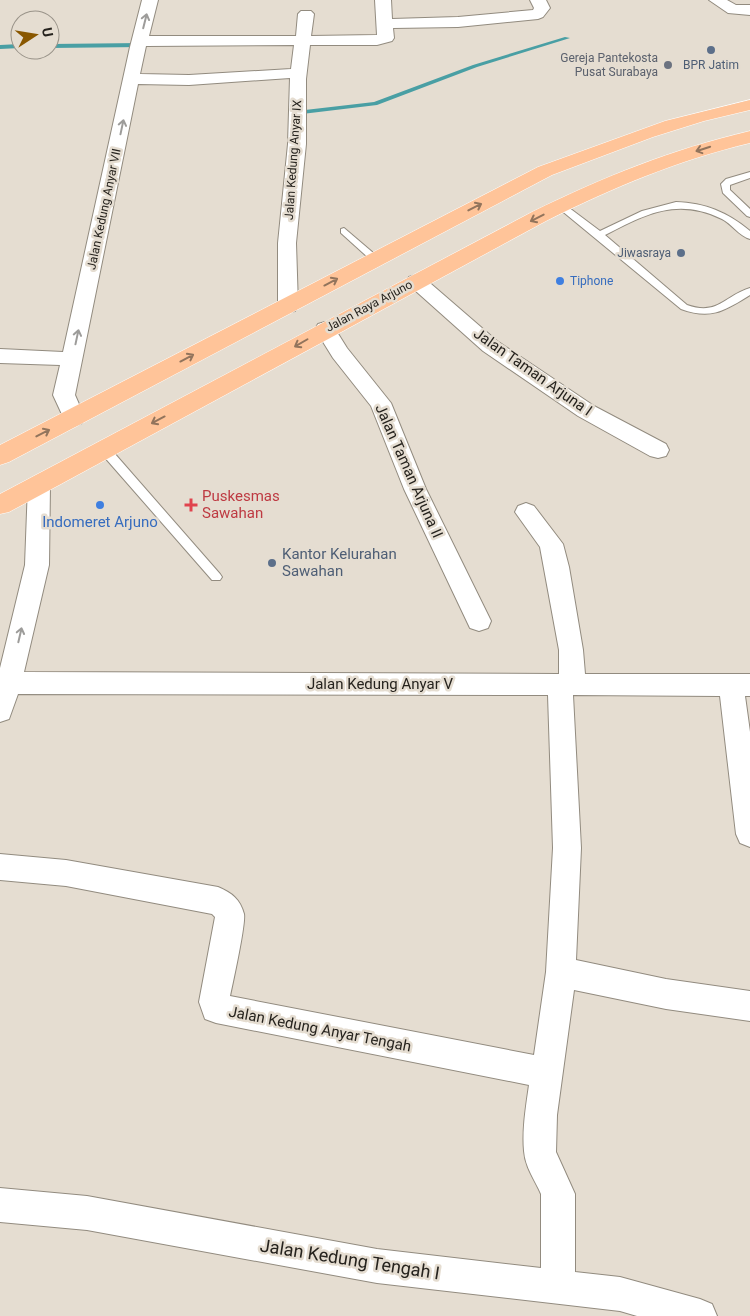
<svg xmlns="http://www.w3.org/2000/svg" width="750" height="1316" font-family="Roboto,sans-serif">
  <rect width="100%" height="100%" fill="#e5ddd1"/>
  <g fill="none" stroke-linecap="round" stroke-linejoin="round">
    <g fill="#499fa4" fill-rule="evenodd">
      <path d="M 565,37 L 570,38 L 477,67 L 377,105 L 302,114 L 299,112 L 299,106 L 302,104 L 305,106 L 305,110 L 374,102 L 473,65 Z"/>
      <path d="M 20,44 L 20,48 L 0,49 L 0,45 Z"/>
      <path d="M 50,44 L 142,43 L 145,45 L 142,47 L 50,48 Z"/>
    </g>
    <g stroke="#928b7f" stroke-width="2">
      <g id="lane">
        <path d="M 750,172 L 750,178 L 730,185 L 730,190 L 750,209 L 750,217 L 747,216 L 723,193 L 721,184 L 726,179 Z"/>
        <path d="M 676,202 C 705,203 727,212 750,231 L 750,239 C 739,236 732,224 722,219 C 677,197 646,214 605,235 L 687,305 C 718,316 724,296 750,288 L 750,295 C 724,311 711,320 681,309 L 556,206 L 561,203 L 564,204 L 600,231 L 642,211 Z"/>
        <path d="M 344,228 L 378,257 L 378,261 L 372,261 L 341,233 L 341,229 Z"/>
        <path d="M 104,445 L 108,446 L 220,574 L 222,577 L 220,580 L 212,580 L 100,452 L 99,449 L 100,446 Z"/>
      </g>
    </g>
    <g stroke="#928b7f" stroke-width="2">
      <g id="street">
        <path d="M 142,0 L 158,0 L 149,36 L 296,36 L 298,14 L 301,11 L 311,11 L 314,14 L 311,36 L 377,35 L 375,0 L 391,0 L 392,19 L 458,17 L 533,10 L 534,8 L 530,0 L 546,0 L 550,8 L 543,17 L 538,19 L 458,27 L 393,28 L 394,38 L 392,41 L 377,45 L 310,45 L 306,79 L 306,144 L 296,243 L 298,306 L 295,311 L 288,312 L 281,311 L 278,306 L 278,243 L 288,144 L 290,78 L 189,85 L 138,84 L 75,395 L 85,418 L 82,423 L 74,426 L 66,423 L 53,395 L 60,365 L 0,363 L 0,349 L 63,352 L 130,47 ZM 294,45 L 291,69 L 189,75 L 140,74 L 146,46 Z"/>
        <path d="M 709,0 L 727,0 L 736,5 L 750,5 L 750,15 L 728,13 Z"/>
        <path d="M 416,275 L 423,277 L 497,341 L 594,406 L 666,444 L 669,450 L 666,456 L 658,458 L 650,456 L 578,416 L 483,351 L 409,285 L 406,281 L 409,277 Z"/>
        <path d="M 325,322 L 332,324 L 347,348 L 391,403 L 426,489 L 491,621 L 488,628 L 479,631 L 470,628 L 404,489 L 371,406 L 333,358 L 315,329 L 318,324 Z"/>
        <path d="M 39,477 L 47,479 L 50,485 L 49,565 L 24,672 L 559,674 L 559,650 L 540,547 L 515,512 L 518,506 L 526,503 L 534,506 L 563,544 L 569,567 L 583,650 L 585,674 L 750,674 L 750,696 L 745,696 L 750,732 L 750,847 L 740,843 L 736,834 L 720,696 L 573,695 L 581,848 L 576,960 L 666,979 L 750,991 L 750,1021 L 666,1009 L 574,990 L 557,1115 L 556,1152 L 575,1194 L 575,1272 L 620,1277 L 700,1299 L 712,1304 L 717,1316 L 637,1316 L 620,1311 L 377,1283 L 87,1230 L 0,1222 L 0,1188 L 87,1196 L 377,1249 L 541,1268 L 541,1194 C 535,1180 525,1167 524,1151 C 522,1130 526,1106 529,1085 L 216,1023 L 205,1019 L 199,1002 L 215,917 L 212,914 L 66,886 L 0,880 L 0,854 L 66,860 L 218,887 C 232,893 240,899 244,914 C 246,923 233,982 230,996 L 534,1055 L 546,972 L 553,848 L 548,695 L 18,694 L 9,719 L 0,722 L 0,668 L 25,565 L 28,485 L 31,479 Z"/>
      </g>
    </g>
    <g stroke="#fff" stroke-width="1">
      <g id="highway">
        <path d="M 750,100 L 750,110 L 704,121 L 653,137 L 552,175 L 9,462 L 0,465 L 0,445 L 538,167 L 665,121 Z"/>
        <path d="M 750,131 L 750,143 C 678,160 612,188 546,221 L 61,484 L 9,512 L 0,514 L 0,494 L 532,212 C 606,176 670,150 750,131 Z"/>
      </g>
    </g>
    <use href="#lane" fill="#fff" fill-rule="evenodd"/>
    <use href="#street" fill="#fff" fill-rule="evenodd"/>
    <use href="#highway" fill="#ffc499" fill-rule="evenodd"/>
  </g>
  <defs><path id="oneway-shaft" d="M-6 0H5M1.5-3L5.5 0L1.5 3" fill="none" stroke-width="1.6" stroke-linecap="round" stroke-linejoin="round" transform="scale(1.25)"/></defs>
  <g stroke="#9d9c9a">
    <use href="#oneway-shaft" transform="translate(145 21) rotate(-76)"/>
    <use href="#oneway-shaft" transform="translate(122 127) rotate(-78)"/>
    <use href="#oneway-shaft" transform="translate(77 337) rotate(-78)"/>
    <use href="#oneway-shaft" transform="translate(20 635) rotate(-77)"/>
  </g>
  <g stroke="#92745c">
    <use href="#oneway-shaft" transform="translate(703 149) rotate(162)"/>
    <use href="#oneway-shaft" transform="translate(475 207) rotate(-27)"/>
    <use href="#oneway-shaft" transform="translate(537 218) rotate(153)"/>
    <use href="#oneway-shaft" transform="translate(331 282) rotate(-28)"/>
    <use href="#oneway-shaft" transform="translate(301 343) rotate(150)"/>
    <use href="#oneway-shaft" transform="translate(187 358) rotate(-28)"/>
    <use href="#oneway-shaft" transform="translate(158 420) rotate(152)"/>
    <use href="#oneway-shaft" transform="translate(43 433) rotate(-27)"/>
  </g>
  <g fill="#5c6f8a" stroke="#e5ddd1" stroke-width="2">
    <circle cx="711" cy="50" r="5"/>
    <circle cx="681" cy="253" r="5"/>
    <circle cx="272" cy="563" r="5"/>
  </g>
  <circle fill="#6b7280" stroke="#e5ddd1" stroke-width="2" cx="668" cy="65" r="5"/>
  <g fill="#3f7fe0" stroke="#e5ddd1" stroke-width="2">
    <circle cx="560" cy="281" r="5"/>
    <circle cx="100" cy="505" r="5"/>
  </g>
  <path fill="#e0444e" stroke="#e5ddd1" stroke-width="2" d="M188.5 497.5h5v5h5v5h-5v5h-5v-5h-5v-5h5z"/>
  <g text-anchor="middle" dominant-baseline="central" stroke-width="5" stroke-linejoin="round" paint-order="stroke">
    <g font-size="12" fill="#5b616d" stroke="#e5ddd1" text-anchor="end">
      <text x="658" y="58">Gereja Pantekosta<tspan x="658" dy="14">Pusat Surabaya</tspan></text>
    </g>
    <g font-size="12" fill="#4e5e75" stroke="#e5ddd1">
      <text x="711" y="65">BPR Jatim</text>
      <text x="671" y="253" text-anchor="end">Jiwasraya</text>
    </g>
    <g font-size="12" fill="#26231e" stroke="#e5ddd1">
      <text transform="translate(293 160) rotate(-86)">Jalan Kedung Anyar IX</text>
      <text transform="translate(104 209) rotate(-78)">Jalan Kedung Anyar VII</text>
      <text transform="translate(369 306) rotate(-28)">Jalan Raya Arjuno</text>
    </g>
    <g font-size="12" fill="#366cbe" stroke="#e5ddd1" text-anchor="start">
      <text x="570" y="281">Tiphone</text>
    </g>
    <g font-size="15" fill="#26231e" stroke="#e5ddd1">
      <text transform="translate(533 372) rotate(35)">Jalan Taman Arjuna I</text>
      <text transform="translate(409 471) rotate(66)">Jalan Taman Arjuna II</text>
      <text x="380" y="684">Jalan Kedung Anyar V</text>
      <text transform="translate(320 1029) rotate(11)">Jalan Kedung Anyar Tengah</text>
    </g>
    <g font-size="15" fill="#be3a42" stroke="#e5ddd1" text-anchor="start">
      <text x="202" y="496">Puskesmas<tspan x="202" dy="17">Sawahan</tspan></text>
    </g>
    <g font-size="15" fill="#366cbe" stroke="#e5ddd1">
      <text x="100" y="522">Indomeret Arjuno</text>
    </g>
    <g font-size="15" fill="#4e5e75" stroke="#e5ddd1" text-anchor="start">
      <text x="282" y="554">Kantor Kelurahan<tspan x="282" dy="17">Sawahan</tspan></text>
    </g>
    <g font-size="18" fill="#26231e" stroke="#e5ddd1">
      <text transform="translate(350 1259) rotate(9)">Jalan Kedung Tengah I</text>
    </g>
  </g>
  <g transform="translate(35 35) rotate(78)"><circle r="24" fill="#e5ddd1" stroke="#999389"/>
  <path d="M0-4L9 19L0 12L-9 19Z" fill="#895700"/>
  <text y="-8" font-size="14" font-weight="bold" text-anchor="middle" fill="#26231e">U</text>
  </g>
</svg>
